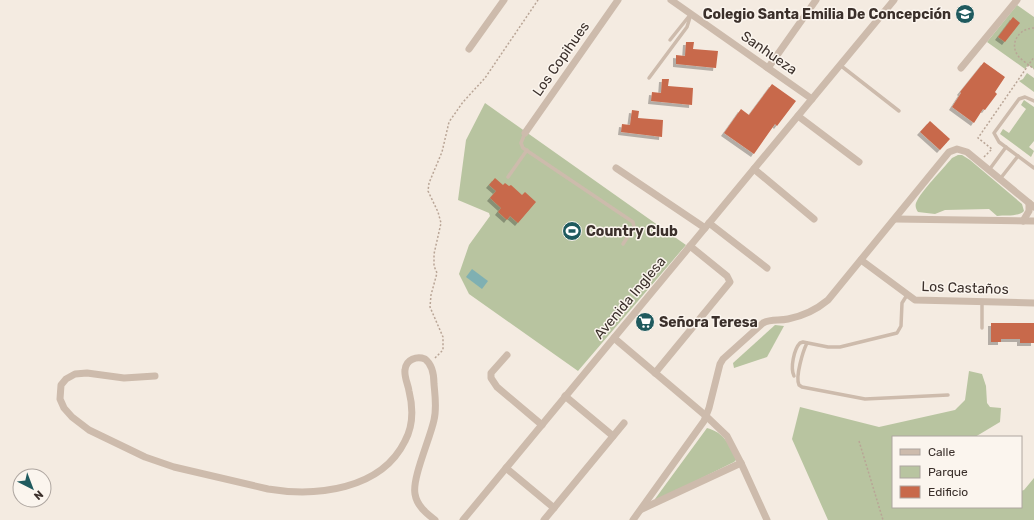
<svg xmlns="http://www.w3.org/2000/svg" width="1034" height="520" font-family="Rubik,sans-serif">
  <defs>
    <filter id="shadow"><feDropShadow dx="-3" dy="3" stdDeviation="0" flood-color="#0004"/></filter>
  </defs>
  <rect width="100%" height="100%" fill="#f4ebe1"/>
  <g fill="#b8c4a0">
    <path d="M 1017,5 L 1034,17 L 1034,69 L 1028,65 L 1025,69 L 987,42 Z"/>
    <path d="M 1027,73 L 1034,78 L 1034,92 L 1019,81 L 1023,79 Z"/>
    <path d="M 1024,100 L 1034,107 L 1034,141 L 1029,147 L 1034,151 L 1031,157 L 1000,134 L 1003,129 L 1009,133 L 1026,109 L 1021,105 Z"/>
    <path d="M 485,103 L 686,245 L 578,371 L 469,294 L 459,274 L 469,245 L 490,216 L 489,213 L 458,200 L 466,140 Z"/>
    <path d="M 958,155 L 962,155 L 970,160 L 1022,204 L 1024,211 C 1018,217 1006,215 997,216 L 989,209 L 945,210 L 935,214 L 918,212 C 916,209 915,206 916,203 C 921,191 943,169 952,158 Z"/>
    <path d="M 775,325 L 784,326 L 767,357 L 734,368 L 733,363 Z"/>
    <path d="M 969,371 L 982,374 L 986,386 L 987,403 L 990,407 L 1001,408 L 1000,422 L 975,437 L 893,437 L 893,507 L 1021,507 L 1021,491 L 1024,490 L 1034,478 L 1034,520 L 828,520 L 792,439 L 800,407 L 879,427 L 955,410 L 965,400 Z"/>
    <path d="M 707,428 C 725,433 728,444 737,459 L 734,462 L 657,500 L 655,499 Z"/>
  </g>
  <path fill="#7fb0b2" d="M 472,269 L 488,281 L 482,289 L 466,277 Z"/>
  <g fill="#c8694b" filter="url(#shadow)">
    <path d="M 1013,17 L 1020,23 L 1005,42 L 998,37 Z"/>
    <path d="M 686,42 L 694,42 L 693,49 L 718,51 L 716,68 L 676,64 L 676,55 L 685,56 Z"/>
    <path d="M 984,62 L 1005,77 L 995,92 L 997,94 L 985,110 L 983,109 L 974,123 L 952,107 L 961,93 L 960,92 Z"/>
    <path d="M 662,79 L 669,79 L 668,86 L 693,88 L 692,105 L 651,101 L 652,92 L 661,93 Z"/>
    <path d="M 772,84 L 796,101 L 777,126 L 775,124 L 754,154 L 724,133 L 741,109 L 749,115 Z"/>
    <path d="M 632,110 L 639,111 L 638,118 L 663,120 L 662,137 L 621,132 L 622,124 L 630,125 Z"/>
    <path d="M 930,121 L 950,139 L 940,150 L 920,132 Z"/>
    <path d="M 495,178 L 503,185 L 505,183 L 509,186 L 511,185 L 522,195 L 525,192 L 536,202 L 518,223 L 510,216 L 507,220 L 498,212 L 501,208 L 490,198 L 496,191 L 489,185 Z"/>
    <path d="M 991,323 L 1034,323 L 1034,343 L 1020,343 L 1020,339 L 1001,339 L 1001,342 L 991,342 Z"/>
  </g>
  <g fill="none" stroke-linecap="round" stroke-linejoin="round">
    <g stroke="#b9a596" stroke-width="1.5" stroke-dasharray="2 2" stroke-linecap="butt">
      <path d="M 1034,28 C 1019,28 1008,44 1019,57 C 1023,61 1029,65 1034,69"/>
      <path d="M 984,157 L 992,149 L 978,138 L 1034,57"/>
      <path d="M 435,358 L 443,350 L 443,337 L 430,307 L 431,295 L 437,273 L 434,266 L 434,254 L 441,223 L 438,212 L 428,191 L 429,183 L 442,152 L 449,122 L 463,102 L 485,78 L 538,0"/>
      <path d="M 859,441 L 883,520"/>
    </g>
    <g stroke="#cdbbac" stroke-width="3.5">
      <path d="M 670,40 L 690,15"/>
      <path d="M 840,65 L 899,111"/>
      <path d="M 649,78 L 687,27 L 691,14"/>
      <path d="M 1034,101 L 1025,97 L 1019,99 L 994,133 L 999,142 L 1034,168"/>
      <path d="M 525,133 L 521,143 L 523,148 L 633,222 L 634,227 L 623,244"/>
      <path d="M 989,170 L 1006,147"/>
      <path d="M 508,177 L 527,150"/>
      <path d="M 1000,179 L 1018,156"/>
      <path d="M 982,302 L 982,328"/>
      <path d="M 807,343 C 803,351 795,377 799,385 L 802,387 L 865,399 L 948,395"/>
      <path d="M 794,376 C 790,368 794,349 800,343 L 803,342 L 828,347 L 840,347 L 897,333 L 901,326 L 902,303 L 907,295"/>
    </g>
    <g stroke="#cdbbac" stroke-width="7">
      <path d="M 671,0 L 812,99"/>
      <path d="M 469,49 L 504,0"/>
      <path d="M 768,68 L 816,0"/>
      <path d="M 961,68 L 1017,0"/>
      <path d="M 798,116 L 859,162"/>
      <path d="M 525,133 L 618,0"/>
      <path d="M 616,168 L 705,228"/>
      <path d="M 754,169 L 814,219"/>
      <path d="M 895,219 L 1034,221"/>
      <path d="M 1023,221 L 1029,211 L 1029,203"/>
      <path d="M 709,223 L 767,268"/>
      <path d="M 861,260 L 915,300 L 1034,303"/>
      <path d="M 614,338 L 706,416 L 727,436 L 741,463 L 767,520"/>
      <path d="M 507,355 L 491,373 L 491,378 L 497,387 L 542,425"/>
      <path d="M 655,373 L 730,282 L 727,276 L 690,246"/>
      <path d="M 155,376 L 124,378 L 87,373 L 75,374 L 66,379 L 61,385 L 60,399 L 64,408 L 72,417 L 89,430 L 145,457 L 174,467 L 268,489 C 316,497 381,490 405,441 C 413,426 413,407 409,391 C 408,384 404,377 405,370 C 406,359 417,356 425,359 C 433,365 434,375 434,384 C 435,396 437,408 434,420 C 430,439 412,478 415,494 C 417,506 426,513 435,520"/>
      <path d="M 565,396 L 613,436"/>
      <path d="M 506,468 L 554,508"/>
      <path d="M 642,509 L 741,463"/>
      <path d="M 463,520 L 894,0"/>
      <path d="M 544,520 L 624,423"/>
      <path d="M 633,520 L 704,421 L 709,408 L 720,364 L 723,359 L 763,323 C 771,319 779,321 788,319 C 803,316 816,310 828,300 L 949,152 L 957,149 L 967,152 L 1034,207"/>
    </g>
  </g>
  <defs>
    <g id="school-disc" transform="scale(1)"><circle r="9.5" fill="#1f5a5e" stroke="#fbf5ee"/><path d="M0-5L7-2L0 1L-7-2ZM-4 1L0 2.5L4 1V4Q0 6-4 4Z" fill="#fff"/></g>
    <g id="stadium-disc" transform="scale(1)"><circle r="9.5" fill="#1f5a5e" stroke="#fbf5ee"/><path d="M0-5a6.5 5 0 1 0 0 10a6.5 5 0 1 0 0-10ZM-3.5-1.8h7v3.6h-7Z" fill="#fff"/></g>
    <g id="supermarket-disc" transform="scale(1)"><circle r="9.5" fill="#1f5a5e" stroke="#fbf5ee"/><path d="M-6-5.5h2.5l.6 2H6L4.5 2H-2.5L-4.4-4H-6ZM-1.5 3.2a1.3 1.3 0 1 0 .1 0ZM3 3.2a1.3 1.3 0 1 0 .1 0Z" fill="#fff"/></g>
  </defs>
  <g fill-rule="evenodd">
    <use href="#school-disc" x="965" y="14"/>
    <use href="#stadium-disc" x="572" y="231"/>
    <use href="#supermarket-disc" x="645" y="322"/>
  </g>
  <g text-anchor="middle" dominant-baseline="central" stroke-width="3" stroke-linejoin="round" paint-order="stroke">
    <g font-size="14" font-weight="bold" fill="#3b302b" stroke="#fbf5ee" text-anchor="start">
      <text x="951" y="14" text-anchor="end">Colegio Santa Emilia De Concepción</text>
      <text x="586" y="231">Country Club</text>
      <text x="659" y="322">Señora Teresa</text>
    </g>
    <g font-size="14" fill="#3b302b" stroke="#fbf5ee">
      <text transform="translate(769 53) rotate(35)">Sanhueza</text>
      <text transform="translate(561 59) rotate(-55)">Los Copihues</text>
      <text transform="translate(965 288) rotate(2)">Los Castaños</text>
      <text transform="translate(630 298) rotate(-50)">Avenida Inglesa</text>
    </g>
  </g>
  <rect x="892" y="436" width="130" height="72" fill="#fbf5ee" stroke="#aea6a0"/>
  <rect x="900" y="449" width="20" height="6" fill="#cdbbac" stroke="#aea6a0"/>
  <text x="928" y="456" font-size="12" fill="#3b302b">Calle</text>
  <rect x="900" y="466" width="20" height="12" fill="#b8c4a0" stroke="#aea6a0"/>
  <text x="928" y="476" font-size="12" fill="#3b302b">Parque</text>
  <rect x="900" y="486" width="20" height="12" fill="#c8694b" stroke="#aea6a0"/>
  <text x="928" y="496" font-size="12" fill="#3b302b">Edificio</text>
  <g transform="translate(32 488) rotate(138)"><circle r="19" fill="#fbf5ee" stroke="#aea6a0"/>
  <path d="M0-3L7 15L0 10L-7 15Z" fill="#1f5a5e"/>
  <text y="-6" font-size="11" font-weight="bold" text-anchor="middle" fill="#3b302b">N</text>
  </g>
</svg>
